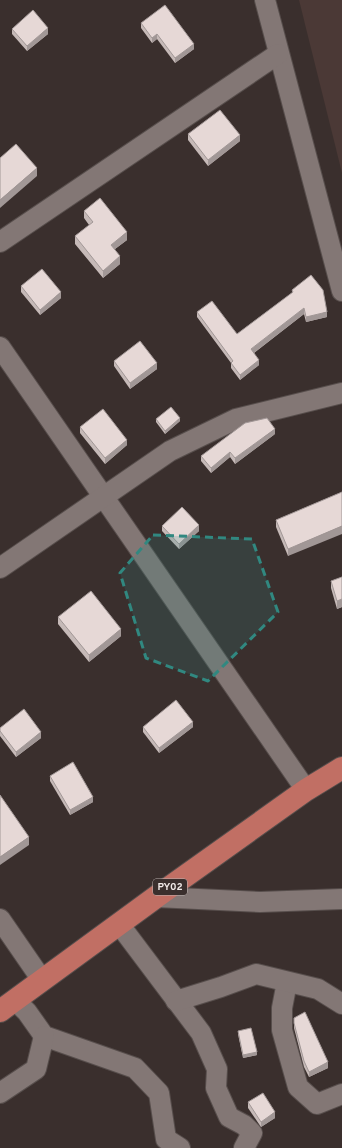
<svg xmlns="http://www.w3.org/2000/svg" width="342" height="1148" font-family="Overpass,sans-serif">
  <rect width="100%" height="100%" fill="#3a2f2d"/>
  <path fill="#4b3936" d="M 299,0 L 342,0 L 342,173 Z"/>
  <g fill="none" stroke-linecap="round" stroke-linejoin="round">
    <g stroke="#574e4c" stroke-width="22">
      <g id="minor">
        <path d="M 265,0 L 342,291"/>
        <path d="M 0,242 L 278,54"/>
        <path d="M 0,347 L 306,790"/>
        <path d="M 0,568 L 170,451 L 236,419 L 342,393"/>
        <path d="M 156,897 L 260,902 L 342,899"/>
        <path d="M 0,919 L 42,980"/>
        <path d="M 119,924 L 201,1033 L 217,1069 L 216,1088 L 229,1117 L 244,1125 L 252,1133 L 244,1148"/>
        <path d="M 287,982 L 282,1008 L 282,1030 L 298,1087 L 317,1104 L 342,1094"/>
        <path d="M 15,1000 L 27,1012 L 44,1036 L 135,1068 L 159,1093 L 166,1139 L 180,1148"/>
        <path d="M 176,1001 L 221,987 L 256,974 L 318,989 L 342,1004"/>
        <path d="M 0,1093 L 36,1069 L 44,1036"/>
      </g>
    </g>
    <g stroke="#574e4c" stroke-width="24">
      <path id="major" d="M 0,1011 L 156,897 L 306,790 L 342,768"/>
    </g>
    <use href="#minor" stroke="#837775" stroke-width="20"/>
    <use href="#major" stroke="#c16f64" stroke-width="22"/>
  </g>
  <g fill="#c6bab8">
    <path d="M 141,23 L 194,49 L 175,63 L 157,39 L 152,43 L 141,28 Z"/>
    <path d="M 12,29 L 48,34 L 27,51 L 12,34 Z"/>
    <path d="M 188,134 L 240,141 L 208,166 L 188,140 Z"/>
    <path d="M 84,211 L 127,240 L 115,249 L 120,264 L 103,278 L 75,244 L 75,236 L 89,225 L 84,218 Z"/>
    <path d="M 21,286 L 61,298 L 40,315 L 21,292 Z"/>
    <path d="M 292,290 L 327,317 L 306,322 L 304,314 L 254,353 L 259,365 L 240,380 L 231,368 L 231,363 L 197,317 L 197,312 L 237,334 L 292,293 Z"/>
    <path d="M 114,361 L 157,369 L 130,389 L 114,366 Z"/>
    <path d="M 156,419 L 180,421 L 165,434 L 156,422 Z"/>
    <path d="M 80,427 L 127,445 L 105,464 L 80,433 Z"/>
    <path d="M 275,434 L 235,464 L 230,457 L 211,473 L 201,461 L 201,456 Z"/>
    <path d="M 342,492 L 288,556 L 276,527 L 276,520 Z"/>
    <path d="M 162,526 L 199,531 L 179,549 L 162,531 Z"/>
    <path d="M 342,577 L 342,607 L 337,609 L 331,588 L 331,581 Z"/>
    <path d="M 58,617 L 121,636 L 89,662 L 58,624 Z"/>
    <path d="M 143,727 L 193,727 L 159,753 L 143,732 Z"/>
    <path d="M 0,728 L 41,738 L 16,757 L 0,736 Z"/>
    <path d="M 50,776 L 93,802 L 70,815 L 50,781 Z"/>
    <path d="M 294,1018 L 328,1068 L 309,1077 L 304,1067 L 294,1028 Z"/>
    <path d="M 238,1031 L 257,1055 L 243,1058 L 238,1034 Z"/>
    <path d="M 248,1102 L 275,1118 L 261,1127 L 248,1108 Z"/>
  </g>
  <g fill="#a19796">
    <path d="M 48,28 L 48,34 L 27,51 L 27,46 Z"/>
    <path d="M 157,34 L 157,39 L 152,43 L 152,38 Z"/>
    <path d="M 194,44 L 194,49 L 175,63 L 175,58 Z"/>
    <path d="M 240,135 L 240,141 L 208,166 L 208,160 Z"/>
    <path d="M 37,168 L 37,176 L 0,208 L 0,200 Z"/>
    <path d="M 127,232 L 127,240 L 111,252 L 111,245 Z"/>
    <path d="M 120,256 L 120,264 L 103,278 L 103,271 Z"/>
    <path d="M 61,292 L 61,298 L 40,315 L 40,310 Z"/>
    <path d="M 304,308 L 304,314 L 251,355 L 251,349 Z"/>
    <path d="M 327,312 L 327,317 L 306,322 L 306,317 Z"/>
    <path d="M 259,360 L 259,365 L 240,380 L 240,375 Z"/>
    <path d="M 157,363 L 157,369 L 130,389 L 130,383 Z"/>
    <path d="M 180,418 L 180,421 L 165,434 L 165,431 Z"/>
    <path d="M 275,429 L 275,434 L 235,464 L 235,458 Z"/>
    <path d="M 127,440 L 127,445 L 105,464 L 105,458 Z"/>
    <path d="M 230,452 L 230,457 L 211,473 L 211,468 Z"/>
    <path d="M 199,525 L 199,531 L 179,549 L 179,544 Z"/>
    <path d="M 342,526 L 342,534 L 288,556 L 288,549 Z"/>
    <path d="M 342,599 L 342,607 L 337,609 L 337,601 Z"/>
    <path d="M 121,629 L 121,636 L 89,662 L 89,655 Z"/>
    <path d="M 193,722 L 193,727 L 159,753 L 159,748 Z"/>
    <path d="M 41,732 L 41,738 L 16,757 L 16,752 Z"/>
    <path d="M 93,797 L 93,802 L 70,815 L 70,810 Z"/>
    <path d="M 29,837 L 29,845 L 0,865 L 0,857 Z"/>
    <path d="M 257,1052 L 257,1055 L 243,1058 L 243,1055 Z"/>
    <path d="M 328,1062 L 328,1068 L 309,1077 L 309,1072 Z"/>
    <path d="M 275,1112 L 275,1118 L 261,1127 L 261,1122 Z"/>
  </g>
  <g fill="#e6d8d6" stroke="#a19796">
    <path d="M 165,5 L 194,44 L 175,58 L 157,34 L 152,38 L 141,23 Z"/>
    <path d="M 33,10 L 48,28 L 27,46 L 12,29 Z"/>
    <path d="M 220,110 L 240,135 L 208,160 L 188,134 Z"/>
    <path d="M 16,144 L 37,168 L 0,200 L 0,158 Z"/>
    <path d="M 100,198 L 127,232 L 111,245 L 120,256 L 103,271 L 75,236 L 93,222 L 84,211 Z"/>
    <path d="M 42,269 L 61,292 L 40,310 L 21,286 Z"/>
    <path d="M 311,275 L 323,290 L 327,312 L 306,317 L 304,308 L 251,349 L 259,360 L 240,375 L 231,363 L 233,361 L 197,312 L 212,301 L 237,334 L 293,292 L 292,290 Z"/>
    <path d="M 140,341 L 157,363 L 130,383 L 114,361 Z"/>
    <path d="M 171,407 L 180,418 L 165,431 L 156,419 Z"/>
    <path d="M 103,409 L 127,440 L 105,458 L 80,427 Z"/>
    <path d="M 267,418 L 275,429 L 235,458 L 230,452 L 211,468 L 201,456 L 245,423 Z"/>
    <path d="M 342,492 L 342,526 L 288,549 L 276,520 Z"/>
    <path d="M 182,507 L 199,525 L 179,544 L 162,526 Z"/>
    <path d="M 342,577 L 342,599 L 337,601 L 331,581 Z"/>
    <path d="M 91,591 L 121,629 L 89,655 L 58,617 Z"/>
    <path d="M 176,700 L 193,722 L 159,748 L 143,727 Z"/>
    <path d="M 24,709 L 41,732 L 16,752 L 0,731 L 0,728 Z"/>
    <path d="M 73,762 L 93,797 L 70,810 L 50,776 Z"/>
    <path d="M 0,795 L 29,837 L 0,857 Z"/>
    <path d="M 305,1012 L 328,1062 L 309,1072 L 304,1061 L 294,1023 L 294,1018 Z"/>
    <path d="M 251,1028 L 257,1052 L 243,1055 L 238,1031 Z"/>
    <path d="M 263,1093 L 275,1112 L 261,1122 L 248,1102 Z"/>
  </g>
  <path fill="#318880" fill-opacity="0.2" stroke="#318880" stroke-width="3" stroke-dasharray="8 5" stroke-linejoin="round" d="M 153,535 L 252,539 L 278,612 L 208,681 L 146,658 L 120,573 Z"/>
  <g text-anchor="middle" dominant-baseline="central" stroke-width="4" stroke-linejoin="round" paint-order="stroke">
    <rect fill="#3a2f2d" stroke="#bbb3b1" stroke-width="1" x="153" y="879" width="34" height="16" rx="3"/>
    <g font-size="10" font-weight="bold" fill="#f2ebe9">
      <text x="170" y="887">PY02</text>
    </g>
  </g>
</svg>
